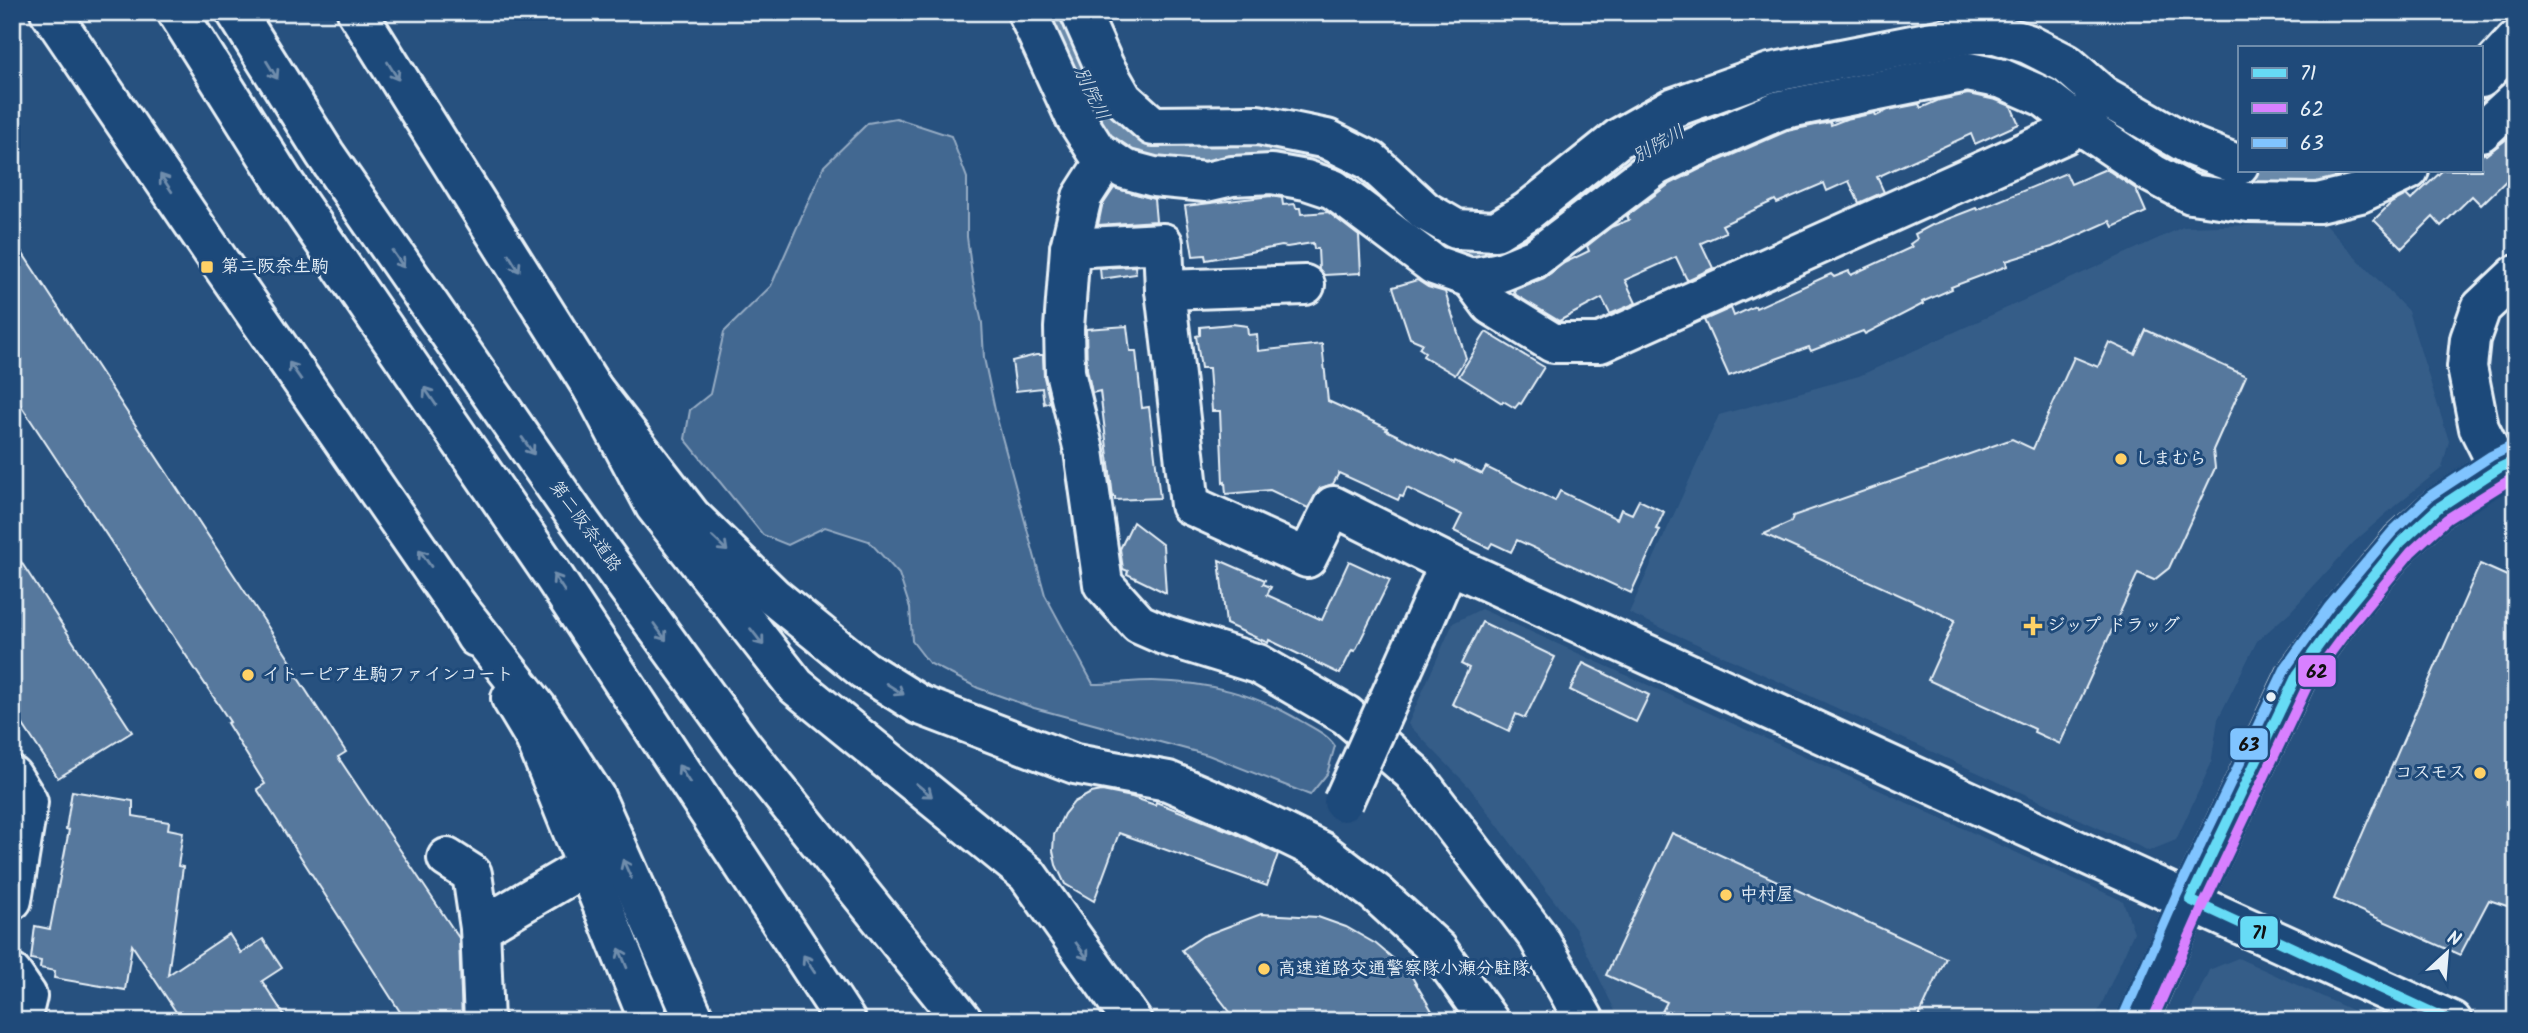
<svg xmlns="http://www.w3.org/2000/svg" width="2528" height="1033" font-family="Kalam,'Klee One',sans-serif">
  <rect width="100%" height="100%" fill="#27517f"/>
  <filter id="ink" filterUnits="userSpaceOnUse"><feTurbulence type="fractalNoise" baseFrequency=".0143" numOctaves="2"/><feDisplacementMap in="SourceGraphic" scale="14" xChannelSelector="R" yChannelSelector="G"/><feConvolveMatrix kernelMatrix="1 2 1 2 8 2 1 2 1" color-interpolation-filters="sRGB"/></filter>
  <g filter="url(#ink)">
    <g fill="#355d88">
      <path d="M 2323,223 L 2408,311 L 2449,441 L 2442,468 L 2397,504 L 2353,543 L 2290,612 L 2257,641 L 2218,719 L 2211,764 L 2176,840 L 2149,851 L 1629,613 L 1719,415 L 1859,376 L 2183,227 Z"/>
      <path d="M 1481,609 L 2123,901 L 2134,932 L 2094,1021 L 1620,1021 L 1576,930 L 1469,787 L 1408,724 L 1453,623 Z"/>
      <path d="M 2238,958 L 2360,1014 L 2357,1021 L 2186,1021 L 2209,970 Z"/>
    </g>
    <path fill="#436891" stroke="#96acc4" stroke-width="2" d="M 896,118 L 951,136 L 967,178 L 967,237 L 973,282 L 982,323 L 984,358 L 996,415 L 1045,595 L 1093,684 C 1113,684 1133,681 1152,681 C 1207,682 1254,693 1301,721 C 1313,728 1327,734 1335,746 L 1327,774 L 1310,795 L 1208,755 L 1034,708 L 978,688 L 929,663 L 912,641 L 910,608 L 899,574 L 869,541 L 825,527 L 788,545 L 763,535 L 685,439 L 690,410 L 710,394 L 724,332 L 771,286 L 824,166 L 868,123 Z"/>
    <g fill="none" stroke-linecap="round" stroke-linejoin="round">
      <g stroke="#6b8aaa" stroke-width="65">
        <path d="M 1052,12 L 1111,136 L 1166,161 L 1233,158 L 1278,152 L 1340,176 L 1380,200 L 1437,249 L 1458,256"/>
        <path d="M 1923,67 L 1978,56 L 2024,64 L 2065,87 L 2198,175 L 2259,189 L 2304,186 L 2361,174 L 2370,170"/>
        <path d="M 2481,107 L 2499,92 L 2516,70"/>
        <path d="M 1541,237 C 1581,207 1614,168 1657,142 C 1703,114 1758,102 1809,91"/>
      </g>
    </g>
    <g fill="#57789d" stroke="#e8f1f8" stroke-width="2">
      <path d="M 1968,94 L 1996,100 L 2011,106 L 2019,124 L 1975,144 L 1971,134 L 1877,177 L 1884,192 L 1859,203 L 1849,181 L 1827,191 L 1824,183 L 1777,203 L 1775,200 L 1722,225 L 1726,232 L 1701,243 L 1713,268 L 1687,280 L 1676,257 L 1625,280 L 1636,303 L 1610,314 L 1602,298 L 1559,321 L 1516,295 L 1514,290 L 1544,278 L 1564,263 L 1589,251 L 1587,246 L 1611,227 L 1629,220 L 1627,216 L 1668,185 L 1702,168 L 1787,131 L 1830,122 L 1831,125 L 1846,119 L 1875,113 L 1876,116 L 1888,110 L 1919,104 L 1921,108 L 1939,100 Z"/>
      <path d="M 2516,132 L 2516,171 L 2481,205 L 2472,196 L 2441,226 L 2433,217 L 2402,248 L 2374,220 L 2391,203 L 2406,195 L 2411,200 L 2443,170 L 2481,170 L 2481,156 L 2484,153 L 2486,155 Z"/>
      <path d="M 2106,169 L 2136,189 L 2146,212 L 2113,227 L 2110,221 L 2052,247 L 2006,261 L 2007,266 L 1951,287 L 1952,289 L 1922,302 L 1923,304 L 1865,334 L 1863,331 L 1811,351 L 1809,347 L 1729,376 L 1704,320 L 1731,308 L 1734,316 L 1755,306 L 1756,308 L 1831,274 L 1834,277 L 1849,271 L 1851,275 L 1912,247 L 1910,244 L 1917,239 L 1915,234 L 1932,225 L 1976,208 L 1977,210 L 2066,173 L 2071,184 Z"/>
      <path d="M 1114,188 L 1154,199 L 1156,221 L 1098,225 L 1102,206 Z"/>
      <path d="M 1271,196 L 1282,198 L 1283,205 L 1295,204 L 1296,208 L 1300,208 L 1301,214 L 1328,212 L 1359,236 L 1361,273 L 1324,275 L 1319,269 L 1318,249 L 1314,249 L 1313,243 L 1287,247 L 1282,246 L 1206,260 L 1205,255 L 1193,256 L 1185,206 Z"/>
      <path d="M 12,237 L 299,674 L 296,675 L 346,752 L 338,757 L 459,938 L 462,1021 L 406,1021 L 257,789 L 265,784 L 227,723 L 230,722 L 12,392 Z"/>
      <path d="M 1135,266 L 1136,274 L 1101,279 L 1100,268 Z"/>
      <path d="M 1417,280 L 1428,287 L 1445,292 L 1466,358 L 1455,375 L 1423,356 L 1425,352 L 1419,348 L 1422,343 L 1410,338 L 1393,287 Z"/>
      <path d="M 1232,324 L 1247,326 L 1248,335 L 1257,334 L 1258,351 L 1322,344 L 1328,401 L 1387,428 L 1386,430 L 1454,463 L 1455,461 L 1482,474 L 1486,467 L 1555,501 L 1560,491 L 1617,519 L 1621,509 L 1632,514 L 1639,500 L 1664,512 L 1656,529 L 1660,530 L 1631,593 L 1517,540 L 1511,552 L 1492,543 L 1489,548 L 1454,531 L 1462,515 L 1407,488 L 1403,497 L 1400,496 L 1398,500 L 1339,473 L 1333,484 L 1320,488 L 1308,508 L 1270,490 L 1226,494 L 1225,482 L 1223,483 L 1220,411 L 1212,411 L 1209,368 L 1201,368 L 1196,336 L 1200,335 L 1200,327 Z"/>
      <path d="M 1127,326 L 1130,351 L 1136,351 L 1142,408 L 1149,407 L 1160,498 L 1115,500 L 1115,497 L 1113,497 L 1100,391 L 1092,393 L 1087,369 L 1086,329 Z"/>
      <path d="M 2146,330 L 2246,376 L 2213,450 L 2215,468 L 2169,568 L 2154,580 L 2138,573 L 2060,744 L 2034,732 L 2035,729 L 1928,680 L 1955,620 L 1764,534 L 1791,522 L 1793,516 L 2012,439 L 2033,449 L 2074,357 L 2098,367 L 2109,342 L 2135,354 Z"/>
      <path d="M 1486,332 L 1544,367 L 1521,404 L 1519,403 L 1515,408 L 1503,401 L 1502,403 L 1459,376 Z"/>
      <path d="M 1036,355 L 1043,355 L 1044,377 L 1050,402 L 1044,404 L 1042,388 L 1016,391 L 1012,361 Z"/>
      <path d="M 1133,522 L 1163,545 L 1166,593 L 1127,574 L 1128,571 L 1123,569 L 1120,549 Z"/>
      <path d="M 12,548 L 132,732 L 58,778 L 12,708 Z"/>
      <path d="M 1219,560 L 1265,580 L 1263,584 L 1271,587 L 1267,595 L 1322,620 L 1349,561 L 1390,580 L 1355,651 L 1352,650 L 1340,674 L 1269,640 L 1268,643 L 1226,624 Z"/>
      <path d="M 2480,564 L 2516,580 L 2516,909 L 2489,900 L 2460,955 L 2334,899 Z"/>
      <path d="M 1482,622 L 1555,657 L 1525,718 L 1516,714 L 1509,731 L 1452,704 L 1469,668 L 1461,664 Z"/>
      <path d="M 1583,663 L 1649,695 L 1636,722 L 1570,690 Z"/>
      <path d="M 72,791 L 133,801 L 133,816 L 169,822 L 168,829 L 183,832 L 178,866 L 183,867 L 168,975 L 229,934 L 241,953 L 263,939 L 282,968 L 262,981 L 288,1021 L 182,1021 L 132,945 L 125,990 L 54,978 L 55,971 L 40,968 L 41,961 L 31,959 L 35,926 L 50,929 L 69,830 L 66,829 Z"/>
      <path d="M 1102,791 L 1132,797 L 1155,805 L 1156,802 L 1234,833 L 1278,854 L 1267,886 L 1119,833 L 1094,901 L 1065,884 L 1056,865 L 1053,851 L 1054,835 L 1064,814 L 1074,802 L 1091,793 Z"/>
      <path d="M 1672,833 L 1946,958 L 1917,1021 L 1657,1021 L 1667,1002 L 1606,975 Z"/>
      <path d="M 1261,914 L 1318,917 L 1346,927 L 1376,944 L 1409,972 L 1438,1021 L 1237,1021 L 1182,950 L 1203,936 Z"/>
    </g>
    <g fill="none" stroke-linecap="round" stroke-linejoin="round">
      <g stroke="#e8f1f8" stroke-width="44">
        <g id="minor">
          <path d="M 50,12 L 219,261 L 458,607 L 476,637"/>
          <path d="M 357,12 L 593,389 L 691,516 L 774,597 L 864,670 L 920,705 L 1075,764 L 1168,781 L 1243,813 L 1321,851 L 1376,893 L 1438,950 L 1489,1021"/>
          <path d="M 1027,12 L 1075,117 L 1096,150 L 1124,169 L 1154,177 L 1206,182 L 1232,176 L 1272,174 L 1306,180 L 1333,189 L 1434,265 L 1471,278 L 1501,272 L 1535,258 L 1656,166 L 1693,148 L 1780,110 L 1968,72 L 2003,79 L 2044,97 L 2079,124 L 2153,174 L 2191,194 L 2248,202 L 2318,203 L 2360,193 L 2409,170"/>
          <path d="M 1080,12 L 1104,66 L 1123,99 L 1153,126 L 1258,125 L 1327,139 L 1371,161 L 1425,211 L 1456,229 L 1496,231 L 1528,211 L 1619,138 L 1672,108 L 1770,73 L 1968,34 L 1996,34 L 2028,44 L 2067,64 L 2102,95 L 2191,146 L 2239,165"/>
          <path d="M 2481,78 L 2516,40"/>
          <path d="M 2481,132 L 2516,100"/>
          <path d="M 1107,158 L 1082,197 L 1070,248 L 1064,328 L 1065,372 L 1084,451 L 1103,584 L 1139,624 L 1164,635 L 1258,664 L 1346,715 L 1413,773 L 1538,937 L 1585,1021"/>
          <path d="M 1070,248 L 1163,243 L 1165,290 L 1190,505 L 1307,558 L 1333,506 L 1449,564 L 2452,1021"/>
          <path d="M 1471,278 L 1491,305 L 1553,343 L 1600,343 L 2063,135 L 2079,124 L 2094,105"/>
          <path d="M 1165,290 L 1305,285"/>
          <path d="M 2499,468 L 2479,428 L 2467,367 L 2470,339 L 2481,308 L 2516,275"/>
          <path d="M 1418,635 L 1449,564"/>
          <path d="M 511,698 L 535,738 L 649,1021"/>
          <path d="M 12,776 L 28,802 L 12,900"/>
          <path d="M 447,858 L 472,874 L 480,928 L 484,1021"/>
          <path d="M 480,928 L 586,866"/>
          <path d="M 12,974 L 27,996 L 21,1021"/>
          <path d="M 2137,1021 L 2190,900 L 2297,675 L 2340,616 L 2401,542 L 2438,508 L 2499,468 L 2516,460"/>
        </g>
      </g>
      <g stroke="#e8f1f8" stroke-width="44">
        <g id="highway">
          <path d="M 177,12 L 283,181 L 550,571 L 846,1021"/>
          <path d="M 236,12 L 325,154 L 573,512 L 743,747 L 963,1021"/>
          <path d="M 593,389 L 655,506 L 796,686 L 1027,874 L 1132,1021"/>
          <path d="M 458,607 L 537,708 L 595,797 L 695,1021"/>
        </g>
      </g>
      <use href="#minor" stroke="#1f4a7a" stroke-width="38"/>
      <use href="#highway" stroke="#1f4a7a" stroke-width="38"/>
      <g stroke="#e8f1f8" stroke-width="44" stroke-linecap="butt">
        <path id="minor-bridge" d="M 1343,802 L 1418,635"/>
      </g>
      <use href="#minor-bridge" stroke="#1f4a7a" stroke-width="38"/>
      <g stroke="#1f4a7a" stroke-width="16">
        <path id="bus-1" d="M 2451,1021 L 2190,900 L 2297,675 L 2340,616 L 2401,542 L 2438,508 L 2499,468 L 2516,460"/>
      </g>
      <g stroke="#1f4a7a" stroke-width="16">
        <path id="bus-2" d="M 2152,1021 L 2203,906 L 2309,682 L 2351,625 L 2411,552 L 2447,519 L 2516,476"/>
      </g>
      <g stroke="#1f4a7a" stroke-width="16">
        <path id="bus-3" d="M 2124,1015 L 2177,894 L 2286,667 L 2329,607 L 2392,532 L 2430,496 L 2491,456 L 2510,447"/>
      </g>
      <use href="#bus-1" stroke="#66dbf5" stroke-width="10"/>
      <use href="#bus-2" stroke="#d880ff" stroke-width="10"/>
      <use href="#bus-3" stroke="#80c4ff" stroke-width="10"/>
    </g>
    <defs><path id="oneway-shaft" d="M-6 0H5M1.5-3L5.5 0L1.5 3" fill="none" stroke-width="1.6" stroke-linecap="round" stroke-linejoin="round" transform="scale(1.75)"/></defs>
    <g stroke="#6f8dac">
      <use href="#oneway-shaft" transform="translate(272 70) rotate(58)"/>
      <use href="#oneway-shaft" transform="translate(393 71) rotate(58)"/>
      <use href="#oneway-shaft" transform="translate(166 183) rotate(-124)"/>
      <use href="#oneway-shaft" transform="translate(398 259) rotate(55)"/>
      <use href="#oneway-shaft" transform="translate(514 263) rotate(58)"/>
      <use href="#oneway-shaft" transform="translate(295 371) rotate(-125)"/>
      <use href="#oneway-shaft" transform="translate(430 396) rotate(-124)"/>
      <use href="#oneway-shaft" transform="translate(528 446) rotate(55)"/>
      <use href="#oneway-shaft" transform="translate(720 544) rotate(44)"/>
      <use href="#oneway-shaft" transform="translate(425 558) rotate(-125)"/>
      <use href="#oneway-shaft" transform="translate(559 583) rotate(-123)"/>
      <use href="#oneway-shaft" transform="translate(660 632) rotate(54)"/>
      <use href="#oneway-shaft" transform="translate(757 637) rotate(52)"/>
      <use href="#oneway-shaft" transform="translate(895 689) rotate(32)"/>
      <use href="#oneway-shaft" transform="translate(684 774) rotate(-123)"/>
      <use href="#oneway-shaft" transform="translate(924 790) rotate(39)"/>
      <use href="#oneway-shaft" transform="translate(627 869) rotate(-114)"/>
      <use href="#oneway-shaft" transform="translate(1082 951) rotate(54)"/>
      <use href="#oneway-shaft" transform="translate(623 958) rotate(-112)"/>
      <use href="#oneway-shaft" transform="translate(809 964) rotate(-123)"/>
    </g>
  </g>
  <g fill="#ffd166" stroke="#1f4a7a" stroke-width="2.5">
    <rect x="200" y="260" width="14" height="14" rx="3.5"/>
    <circle cx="2121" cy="459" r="7"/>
    <path d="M2029.5 615.5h7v7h7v7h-7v7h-7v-7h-7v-7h7z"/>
    <circle cx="248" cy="675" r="7"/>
    <circle cx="2480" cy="773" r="7"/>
    <circle cx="1726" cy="895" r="7"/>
    <circle cx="1264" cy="969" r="7"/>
  </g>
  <circle fill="#e8f1f8" stroke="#1f4a7a" stroke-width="2.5" cx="2271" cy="697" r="6"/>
  <g text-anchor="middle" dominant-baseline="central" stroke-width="6" stroke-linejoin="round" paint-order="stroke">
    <g font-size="18" font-weight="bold" fill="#e8f1f8" stroke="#1f4a7a" text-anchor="start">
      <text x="221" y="267">第二阪奈生駒</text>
      <text x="2135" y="459">しまむら</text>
      <text x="2047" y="626">ジップ ドラッグ</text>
      <text x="262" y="675">イトーピア生駒ファインコート</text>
      <text x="2466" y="773" text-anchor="end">コスモス</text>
      <text x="1740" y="895">中村屋</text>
      <text x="1278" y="969">高速道路交通警察隊小瀬分駐隊</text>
    </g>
    <g font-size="18" fill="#e8f1f8" stroke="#1f4a7a">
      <text transform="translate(585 527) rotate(54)">第二阪奈道路</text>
    </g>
    <g font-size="19" font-style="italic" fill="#d5e2ec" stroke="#1f4a7a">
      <text transform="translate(1091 94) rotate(64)">別院川</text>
      <text transform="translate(1659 145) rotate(-30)">別院川</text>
    </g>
  </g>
  <g stroke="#1f4a7a" stroke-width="2.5">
    <rect x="2297" y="654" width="40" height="34" rx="7" fill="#d880ff"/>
    <rect x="2229" y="727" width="40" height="34" rx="7" fill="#80c4ff"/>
    <rect x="2239" y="915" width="40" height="34" rx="7" fill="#66dbf5"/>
  </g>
  <g font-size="19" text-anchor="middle" font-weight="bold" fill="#111">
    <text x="2317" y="678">62</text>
    <text x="2249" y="751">63</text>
    <text x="2259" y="939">71</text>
  </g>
  <rect width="2528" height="1033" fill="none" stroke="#1f4a7a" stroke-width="42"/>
  <rect x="21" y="21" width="2486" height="991" fill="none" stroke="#e8f1f8" stroke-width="2.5" filter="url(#ink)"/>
  <rect x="2238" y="46" width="245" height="126" fill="#1f4a7a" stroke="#6f8dac" stroke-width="2"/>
  <rect x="2252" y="68" width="35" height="10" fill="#66dbf5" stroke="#6f8dac" stroke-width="2"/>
  <text x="2300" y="80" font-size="21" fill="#e8f1f8">71</text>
  <rect x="2252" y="103" width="35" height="10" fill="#d880ff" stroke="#6f8dac" stroke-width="2"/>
  <text x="2300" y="116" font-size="21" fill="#e8f1f8">62</text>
  <rect x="2252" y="138" width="35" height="10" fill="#80c4ff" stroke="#6f8dac" stroke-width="2"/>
  <text x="2300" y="150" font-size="21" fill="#e8f1f8">63</text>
  <g transform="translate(2447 953) rotate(26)" stroke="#1f4a7a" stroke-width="5" paint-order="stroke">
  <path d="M0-5L12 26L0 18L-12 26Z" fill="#e8f1f8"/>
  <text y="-10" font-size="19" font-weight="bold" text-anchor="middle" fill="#e8f1f8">N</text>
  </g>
</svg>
